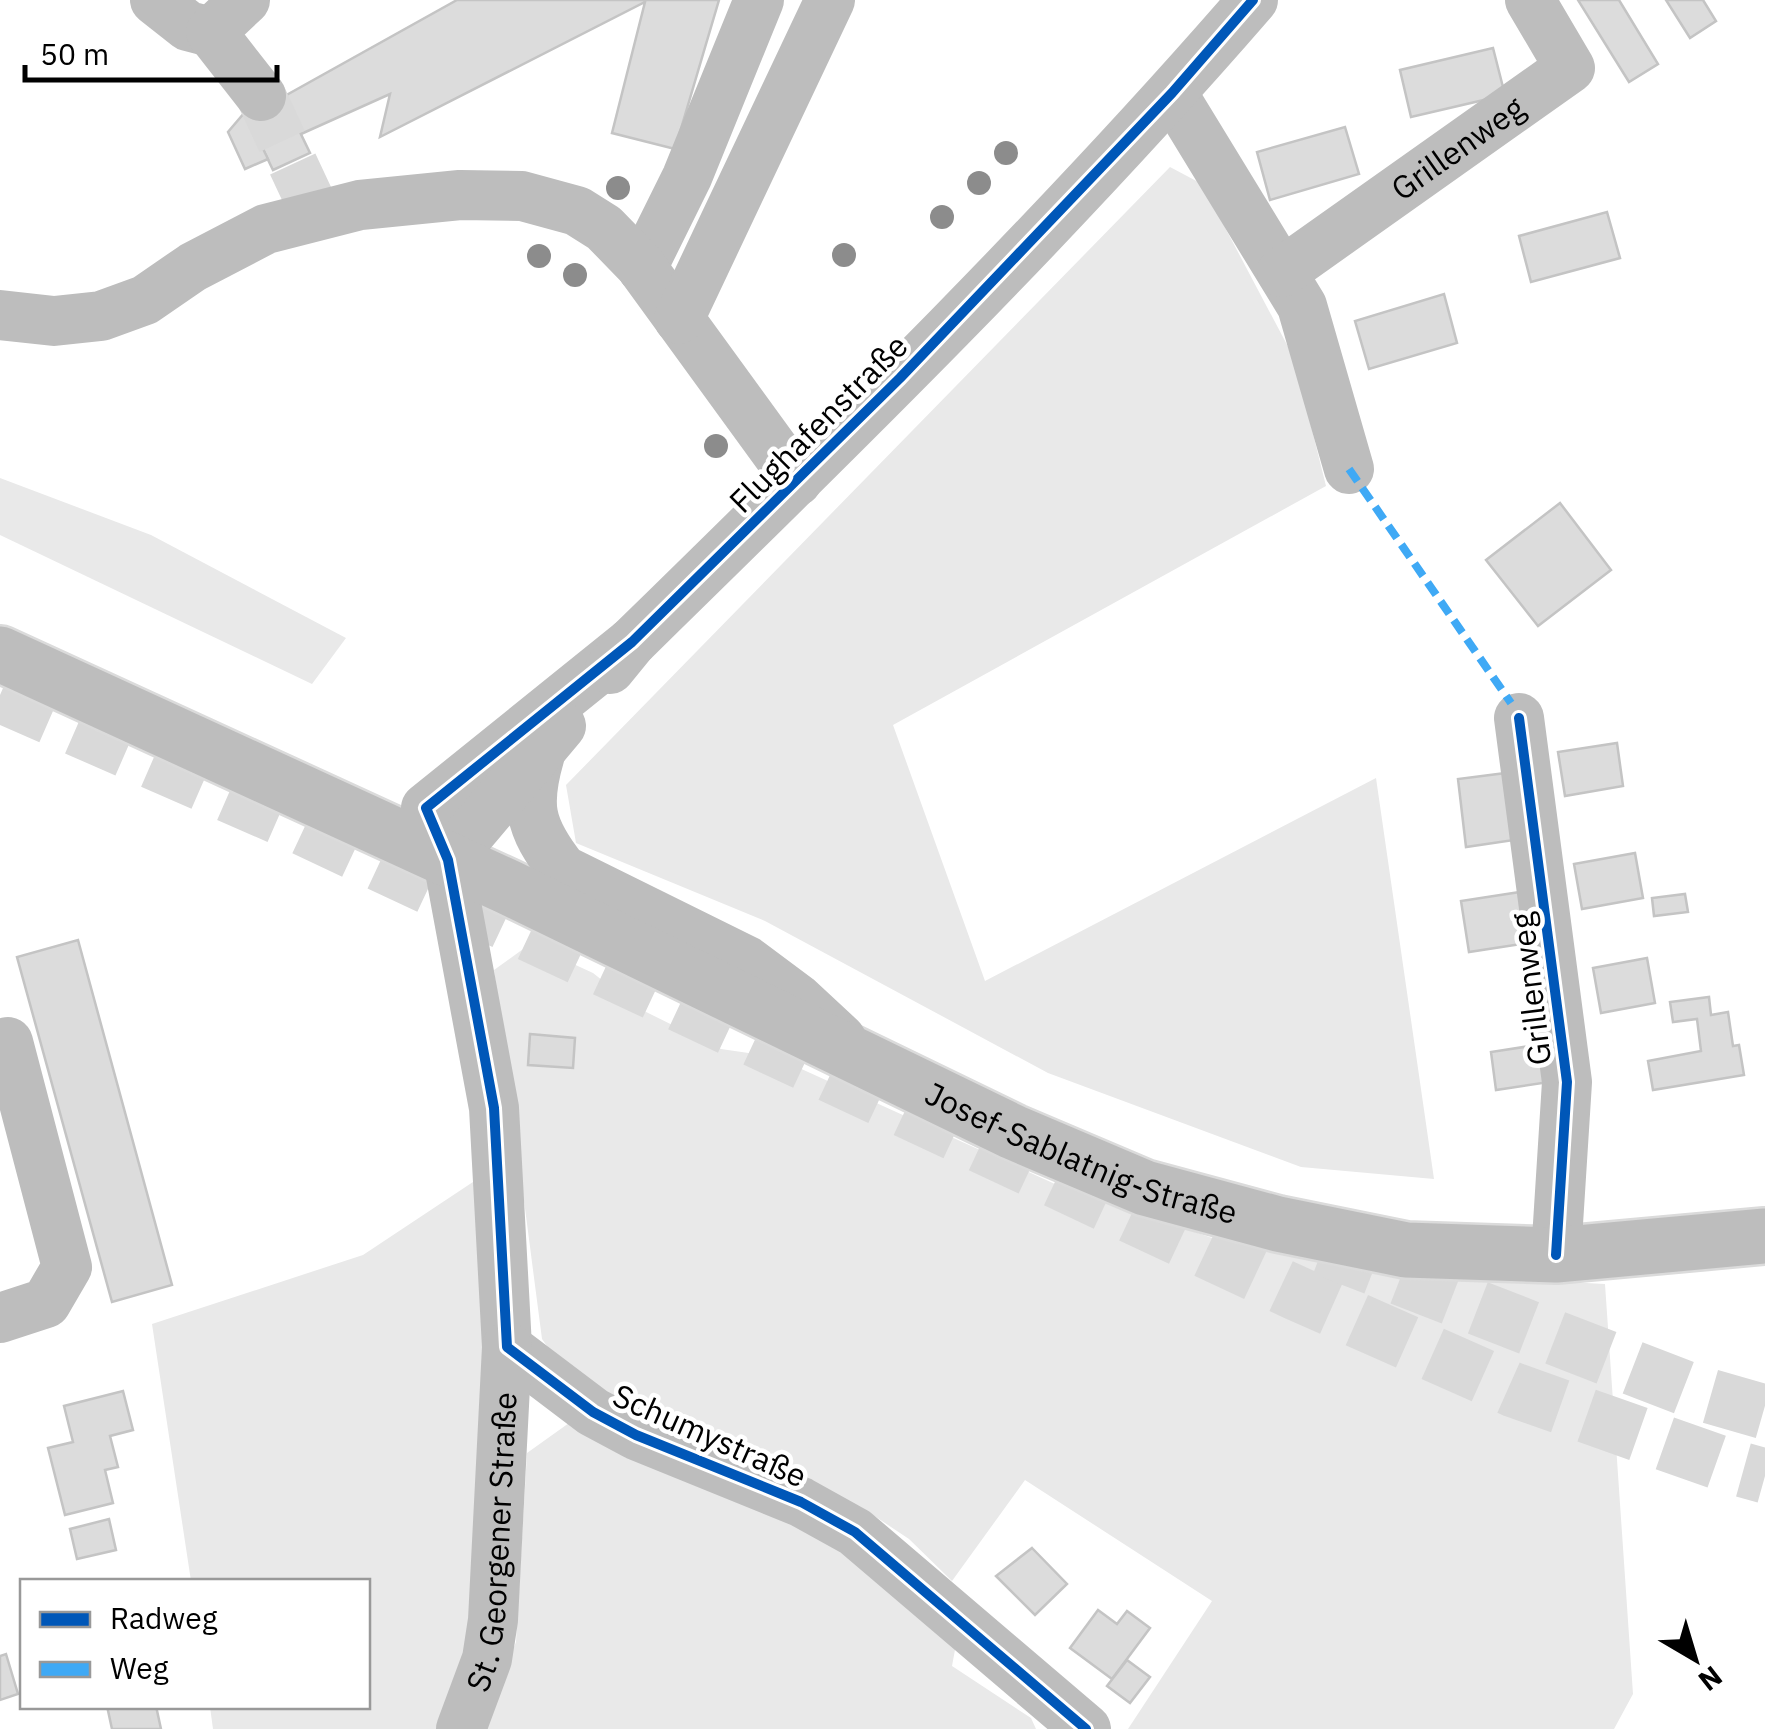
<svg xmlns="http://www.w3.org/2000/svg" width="1765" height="1729" font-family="'IBM Plex Sans',sans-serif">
  <rect width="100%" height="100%" fill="#fff"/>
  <g fill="#e9e9e9">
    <path d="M 1170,167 L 1202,184 L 1294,358 L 1326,486 L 893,725 L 985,981 L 1376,778 L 1434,1179 L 1301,1167 L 1048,1073 L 765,921 L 576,843 L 566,785 Z"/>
    <path d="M 0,478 L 151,535 L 346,638 L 312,684 L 0,535 Z"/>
    <path d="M 530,944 L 593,973 L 636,1007 L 721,1049 L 775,1057 L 1055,1184 L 1218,1240 L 1363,1271 L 1605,1284 L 1633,1694 L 1614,1729 L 1128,1729 L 1212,1601 L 1025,1480 L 952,1581 L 909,1539 L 861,1507 L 572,1381 L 542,1339 L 494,970 Z"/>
    <path d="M 479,1178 L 486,1412 L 476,1628 L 439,1729 L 213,1729 L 210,1707 L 368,1706 L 368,1582 L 191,1581 L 152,1324 L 363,1255 Z"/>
    <path d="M 569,1423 L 794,1514 L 957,1639 L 952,1666 L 1031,1718 L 1036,1729 L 482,1729 L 516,1642 L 527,1453 Z"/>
  </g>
  <g fill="#dcdcdc" stroke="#c4c4c4" stroke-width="2.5">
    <path d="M 457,0 L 719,0 L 675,149 L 612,133 L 645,2 L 380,137 L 390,94 L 301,134 L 283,97 Z"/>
    <path d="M 1578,0 L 1619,0 L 1658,64 L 1629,82 Z"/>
    <path d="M 1666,0 L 1703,0 L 1716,21 L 1690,38 Z"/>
    <path d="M 1493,48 L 1505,95 L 1411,117 L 1400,70 Z"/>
    <path d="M 283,97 L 310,153 L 273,170 L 245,112 Z"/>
    <path d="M 245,112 L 268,159 L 245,169 L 228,132 Z"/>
    <path d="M 1345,127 L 1359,174 L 1270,200 L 1257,152 Z"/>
    <path d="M 1607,212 L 1620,258 L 1531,282 L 1519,236 Z"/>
    <path d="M 1444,294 L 1457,343 L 1369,369 L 1355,321 Z"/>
    <path d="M 1560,503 L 1611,570 L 1538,626 L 1486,560 Z"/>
    <path d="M 1617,743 L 1623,786 L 1565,796 L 1558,752 Z"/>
    <path d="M 1506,773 L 1514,840 L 1466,847 L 1458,779 Z"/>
    <path d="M 1635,853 L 1643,898 L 1582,909 L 1574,864 Z"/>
    <path d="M 1520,892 L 1528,943 L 1469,952 L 1461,901 Z"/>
    <path d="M 1685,894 L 1688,912 L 1654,916 L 1652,898 Z"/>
    <path d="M 78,940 L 172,1285 L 112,1302 L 17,957 Z"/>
    <path d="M 1647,958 L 1655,1003 L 1601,1013 L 1593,968 Z"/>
    <path d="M 1709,997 L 1711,1015 L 1728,1012 L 1733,1046 L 1739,1045 L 1744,1075 L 1653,1090 L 1648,1061 L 1701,1051 L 1697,1019 L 1673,1022 L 1670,1002 Z"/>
    <path d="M 530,1034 L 575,1038 L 573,1068 L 528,1065 Z"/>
    <path d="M 1543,1044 L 1549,1082 L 1496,1090 L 1491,1052 Z"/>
    <path d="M 123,1391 L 133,1430 L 110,1436 L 118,1467 L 105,1470 L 113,1503 L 65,1515 L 48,1448 L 73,1442 L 64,1406 Z"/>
    <path d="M 109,1519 L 116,1550 L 77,1559 L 70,1529 Z"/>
    <path d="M 1032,1548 L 1067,1584 L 1035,1615 L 996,1576 Z"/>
    <path d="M 1098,1610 L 1117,1624 L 1127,1611 L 1150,1628 L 1112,1679 L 1070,1648 Z"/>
    <path d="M 6,1654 L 18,1694 L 0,1700 L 0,1656 Z"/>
    <path d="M 1127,1660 L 1150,1677 L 1130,1703 L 1107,1686 Z"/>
    <path d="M 107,1706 L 156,1706 L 161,1729 L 112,1729 Z"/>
  </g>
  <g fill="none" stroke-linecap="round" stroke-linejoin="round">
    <path stroke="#d9d9d9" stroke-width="50" stroke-dasharray="50 25" stroke-linecap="butt" d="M 261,96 L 317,216"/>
    <g stroke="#d9d9d9" stroke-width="55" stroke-dasharray="55 28" stroke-linecap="butt">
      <path d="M 0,695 L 286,820 L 1296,1293 L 1514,1390 L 1729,1466 L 1765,1476"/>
      <path d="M 1323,1248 L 1695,1392 L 1765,1412"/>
    </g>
    <g stroke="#dbdbdb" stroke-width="60">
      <g id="major">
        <path id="s3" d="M 0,654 L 508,887 L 1013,1132 L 1145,1188 L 1278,1224 L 1406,1250 L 1556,1255 L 1765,1236"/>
      </g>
    </g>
    <g stroke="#bdbdbd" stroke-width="50">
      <path d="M 155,0 L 188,26 L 211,32"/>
      <path d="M 245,0 L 211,32 L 261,96"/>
      <path d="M 1172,93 L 1302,306 L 1349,469"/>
      <path d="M 642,268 L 687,177 L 759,0"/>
      <path id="s1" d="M 1282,272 L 1570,68 L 1530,0"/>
      <path d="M 0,315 L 54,321 L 101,316 L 145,300 L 193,267 L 266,229 L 360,205 L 460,195 L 522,196 L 577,211 L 604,228 L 640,265 L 797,481"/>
      <path d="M 679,319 L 830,0"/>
      <path d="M 632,642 L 426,808 L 448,860 L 494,1108 L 507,1347 L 593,1412 L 636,1435 L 801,1502 L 855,1532 L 1086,1729"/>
      <path d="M 610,669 L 632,642 C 845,434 1058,225 1253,0"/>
      <path d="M 1519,718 L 1567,1082 L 1556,1255"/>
      <path d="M 541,751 C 525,804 528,826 563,870 L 747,961 L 798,999 L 841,1039"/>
      <path d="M 448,860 L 561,726"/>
      <path d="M 0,1318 L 46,1303 L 67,1267 L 8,1042"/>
      <path id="s2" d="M 461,1729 L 487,1659 L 493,1620 L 507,1347"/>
    </g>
    <use href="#major" stroke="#bdbdbd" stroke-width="55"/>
    <path stroke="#3fa9f5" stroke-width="8" stroke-dasharray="15 8" stroke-linecap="butt" d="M 1349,469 L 1511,703"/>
    <g stroke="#fff" stroke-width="16">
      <g id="cycleway">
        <path d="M 1519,718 L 1567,1082 L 1556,1255"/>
        <path d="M 1086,1729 L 855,1532 L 801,1502 L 636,1435 L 593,1412 L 507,1347 L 494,1108 L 448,860 L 426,808 L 632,642 L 900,378 L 1172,93 L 1253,0"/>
      </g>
    </g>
    <use href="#cycleway" stroke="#0057b8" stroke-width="10"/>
  </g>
  <g fill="#8c8c8c">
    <circle cx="1006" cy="153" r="12"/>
    <circle cx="979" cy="183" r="12"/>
    <circle cx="618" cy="188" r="12"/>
    <circle cx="942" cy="217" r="12"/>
    <circle cx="844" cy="255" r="12"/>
    <circle cx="539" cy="256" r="12"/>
    <circle cx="575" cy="275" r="12"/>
    <circle cx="716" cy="446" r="12"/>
  </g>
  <g text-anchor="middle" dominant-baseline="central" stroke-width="9" stroke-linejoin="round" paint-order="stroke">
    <g font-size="32" fill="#000" stroke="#fff">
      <text stroke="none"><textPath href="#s1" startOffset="215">Grillenweg</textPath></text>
      <text transform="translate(818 423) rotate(-45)">Flughafenstraße</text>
      <text transform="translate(1530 989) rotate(-97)">Grillenweg</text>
      <text stroke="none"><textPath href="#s3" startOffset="1192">Josef-Sablatnig-Straße</textPath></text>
      <text transform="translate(710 1435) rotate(24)">Schumystraße</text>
      <text stroke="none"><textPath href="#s2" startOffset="192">St. Georgener Straße</textPath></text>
    </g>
  </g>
  <rect x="20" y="1579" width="350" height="130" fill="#ffffff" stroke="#999999" stroke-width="2.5"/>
  <rect x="40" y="1612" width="50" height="15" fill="#0057b8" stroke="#999999" stroke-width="2.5"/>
  <text x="110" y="1629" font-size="30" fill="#000000">Radweg</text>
  <rect x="40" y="1662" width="50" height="15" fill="#3fa9f5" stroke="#999999" stroke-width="2.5"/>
  <text x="110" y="1679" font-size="30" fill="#000000">Weg</text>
  <g transform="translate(1695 1659) rotate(142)" stroke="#ffffff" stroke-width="8" paint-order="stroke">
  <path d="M0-8L18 38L0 25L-18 38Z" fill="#000000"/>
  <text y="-15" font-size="28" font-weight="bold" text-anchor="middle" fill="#000000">N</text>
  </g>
  <path d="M25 65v15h252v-15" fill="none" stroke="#000000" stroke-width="5"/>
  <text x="40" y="65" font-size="30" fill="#000000" stroke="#ffffff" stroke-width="8" paint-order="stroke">50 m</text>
</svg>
